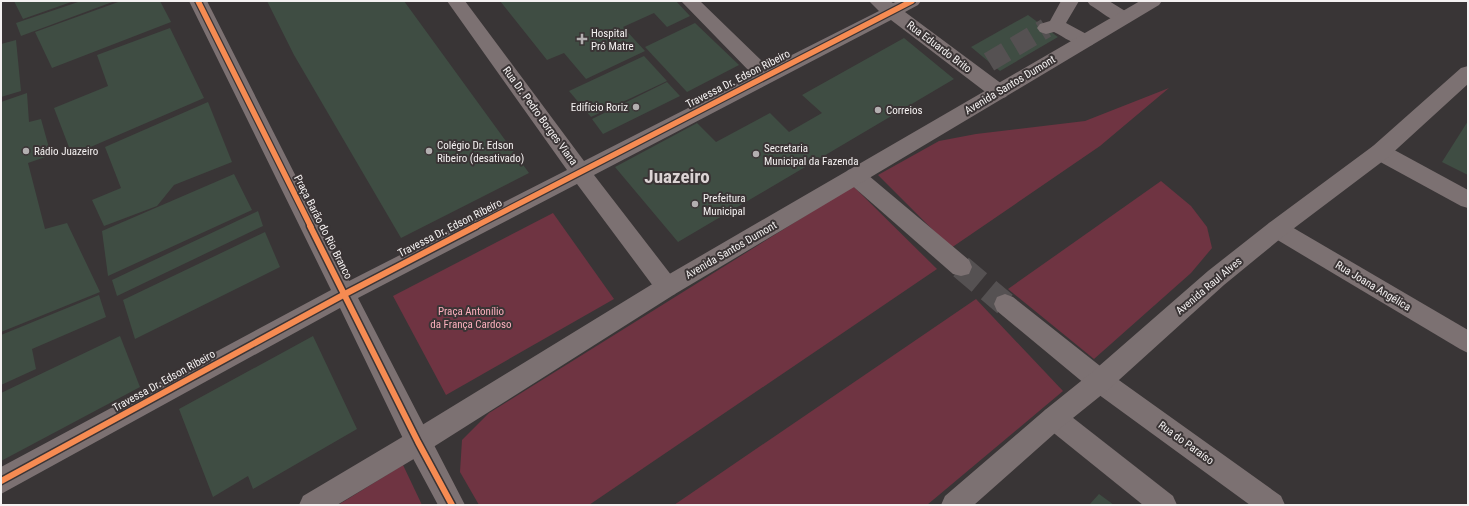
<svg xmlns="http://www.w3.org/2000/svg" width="1469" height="506" font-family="'Roboto Condensed',sans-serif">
  <rect width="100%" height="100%" fill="#393536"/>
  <g fill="#6f3442">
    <path d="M 1169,88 L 1100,146 L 951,248 L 878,175 L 939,141 L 976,134 L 1085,121 Z"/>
    <path d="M 1161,181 L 1191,206 L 1207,227 L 1212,248 L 1191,273 L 1094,359 L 1008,289 Z"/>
    <path d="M 853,186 L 937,269 L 589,505 L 479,505 L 460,472 L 462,440 L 489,413 Z"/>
    <path d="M 553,213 L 614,299 L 446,395 L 393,296 Z"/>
    <path d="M 976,299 L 1063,391 L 927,505 L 674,505 Z"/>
    <path d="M 403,465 L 422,505 L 338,505 Z"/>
  </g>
  <g fill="#3f4d43">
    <path d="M 14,1 L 74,1 L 23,19 Z"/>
    <path d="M 81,1 L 115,1 L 21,36 L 16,23 Z"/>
    <path d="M 121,1 L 160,1 L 171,22 L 52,68 L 35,32 Z"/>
    <path d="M 267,1 L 404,1 L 529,173 L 401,238 L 294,55 Z"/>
    <path d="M 500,1 L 676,1 L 690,16 L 667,27 L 654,13 L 623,27 L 645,51 L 586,79 L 564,53 L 547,60 Z"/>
    <path d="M 1028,15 L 1058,37 L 1000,71 L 971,47 Z"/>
    <path d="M 695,23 L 739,65 L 687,92 L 645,47 Z"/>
    <path d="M 170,28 L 204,98 L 72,155 L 54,108 L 108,86 L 97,55 Z"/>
    <path d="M 904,38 L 954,79 L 678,242 L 615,167 L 697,123 L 716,142 L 770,113 L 789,132 L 822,113 L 802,95 Z"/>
    <path d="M 16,40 L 21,91 L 1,97 L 1,44 Z"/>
    <path d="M 644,56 L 667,81 L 591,117 L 569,91 Z"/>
    <path d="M 667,82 L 680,96 L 603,134 L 592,119 Z"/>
    <path d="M 27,93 L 29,122 L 41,119 L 51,155 L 28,163 L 45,229 L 67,223 L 100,292 L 1,332 L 1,102 Z"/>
    <path d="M 208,102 L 232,162 L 174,185 L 157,206 L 104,226 L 92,200 L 121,188 L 105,147 Z"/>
    <path d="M 1468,121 L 1468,175 L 1442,162 Z"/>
    <path d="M 234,174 L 252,210 L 108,276 L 102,231 Z"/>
    <path d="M 258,211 L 263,226 L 117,296 L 112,280 Z"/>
    <path d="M 265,232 L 280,267 L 135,339 L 123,300 Z"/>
    <path d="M 99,295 L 106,317 L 32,349 L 36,369 L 1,385 L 1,335 Z"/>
    <path d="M 120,336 L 140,387 L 1,461 L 1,393 Z"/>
    <path d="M 313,336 L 357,429 L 253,489 L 248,476 L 213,497 L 179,409 Z"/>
    <path d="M 1099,494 L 1114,505 L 1089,505 Z"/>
  </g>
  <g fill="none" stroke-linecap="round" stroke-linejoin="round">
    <path stroke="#555152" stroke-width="20" stroke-dasharray="20 10" stroke-linecap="butt" d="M 989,62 L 1046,28"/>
    <path stroke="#555152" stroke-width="24" stroke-dasharray="24 12" stroke-linecap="butt" d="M 961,267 L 1005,304"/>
    <g fill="#7c7172" fill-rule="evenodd">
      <path d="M 189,1 L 207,1 L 349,281 L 567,170 L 447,1 L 465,1 L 584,161 L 753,75 L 681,1 L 700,1 L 768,67 L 879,11 L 869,1 L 890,1 L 893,3 L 898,1 L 921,1 L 918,5 L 905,12 L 1006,87 L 1009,92 L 1006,97 L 999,99 L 992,97 L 891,20 L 594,175 L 675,280 L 678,287 L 675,294 L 667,297 L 659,294 L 577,184 L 358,298 L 465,505 L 438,505 L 409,451 L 340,308 L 1,494 L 1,467 L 331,290 Z"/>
      <path d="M 1061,1 L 1079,1 L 1066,23 L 1092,37 L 1095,41 L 1092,45 C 1079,49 1066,38 1054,32 L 1046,34 L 1040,32 L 1037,28 L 1040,24 L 1050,21 Z"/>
      <path d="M 1087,1 L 1109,1 L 1130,14 L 1133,18 L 1130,22 C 1116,26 1102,12 1090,5 Z"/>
      <path d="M 1380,144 L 1387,146 L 1468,190 L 1468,208 L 1461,206 L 1373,158 L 1370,152 L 1373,146 Z"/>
      <path d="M 855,168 L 862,170 L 969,260 L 972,267 L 969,274 L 961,276 L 953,274 L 848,182 L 845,176 L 848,170 Z"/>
      <path d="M 1277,220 L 1285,223 L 1468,330 L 1468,353 L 1460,349 L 1269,235 L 1266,229 L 1269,223 Z"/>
      <path d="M 1005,294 L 1013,297 L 1109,373 L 1281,496 L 1285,505 L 1250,505 L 1091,389 L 997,311 L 994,304 L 997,297 Z"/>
      <path d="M 1054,406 L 1063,410 L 1173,496 L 1177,505 L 1143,505 L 1045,426 L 1042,418 L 1045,410 Z"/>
    </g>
    <g fill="#7c7172" fill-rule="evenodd">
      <path d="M 1140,1 L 1162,1 L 1159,5 L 675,294 L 427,451 L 337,505 L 299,505 L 303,496 L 409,433 L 659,280 Z"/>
      <path d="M 1468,66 L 1468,84 L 1387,158 L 1285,235 L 1224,285 L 1109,389 L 1063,426 L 974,505 L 941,505 L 945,496 L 1045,410 L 1091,373 L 1208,271 L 1269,223 L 1373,146 L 1461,68 Z"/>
    </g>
    <g stroke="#3a3435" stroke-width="8">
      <g id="cycleway-far1">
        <path d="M 198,1 L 311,227"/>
        <path d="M 474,227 L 912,1"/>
      </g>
    </g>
    <g stroke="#3a3435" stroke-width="9">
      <g id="cycleway">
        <path d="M 310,226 L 418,442 L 452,505"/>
        <path d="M 1,481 L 345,294 L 476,226"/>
      </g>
    </g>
    <use href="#cycleway-far1" stroke="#f68b52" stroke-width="5.5"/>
    <use href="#cycleway" stroke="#f68b52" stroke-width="6"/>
  </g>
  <g fill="#b3afb0" stroke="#3a3435" stroke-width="1.5">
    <path d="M580 33h4v4h4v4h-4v4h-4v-4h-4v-4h4z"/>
    <circle cx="636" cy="107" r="4"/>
    <circle cx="878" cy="110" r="4"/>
    <circle cx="26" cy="151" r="4"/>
    <circle cx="429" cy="151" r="4"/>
    <circle cx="756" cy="154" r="4"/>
    <circle cx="695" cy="204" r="4"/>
  </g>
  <g text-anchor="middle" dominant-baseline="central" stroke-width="4" stroke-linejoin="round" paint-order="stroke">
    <g font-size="11" fill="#f4f1f1" stroke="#3a3435" text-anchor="start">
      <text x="591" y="33">Hospital<tspan x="591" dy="13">Pró Matre</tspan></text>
      <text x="628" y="107" text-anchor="end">Edifício Roriz</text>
      <text x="886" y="110">Correios</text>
      <text x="437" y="145">Colégio Dr. Edson<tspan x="437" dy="13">Ribeiro (desativado)</tspan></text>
      <text x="764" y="148">Secretaria<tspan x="764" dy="13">Municipal da Fazenda</tspan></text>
      <text x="34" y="151">Rádio Juazeiro</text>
      <text x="703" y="198">Prefeitura<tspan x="703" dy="13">Municipal</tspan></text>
    </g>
    <g font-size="11" fill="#f4f1f1" stroke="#3a3435">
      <text transform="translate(939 47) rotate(37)">Rua Eduardo Brito</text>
      <text transform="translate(738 79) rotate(-27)">Travessa Dr. Edson Ribeiro</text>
      <text transform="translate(1010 85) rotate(-31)">Avenida Santos Dumont</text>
      <text transform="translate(540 116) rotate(54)">Rua Dr. Pedro Borges Viana</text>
      <text transform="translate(323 227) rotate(63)">Praça Barão do Rio Branco</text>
      <text transform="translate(450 228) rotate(-27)">Travessa Dr. Edson Ribeiro</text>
      <text transform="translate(731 250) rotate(-30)">Avenida Santos Dumont</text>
      <text transform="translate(1209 286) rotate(-40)">Avenida Raul Alves</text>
      <text transform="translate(1373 286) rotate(31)">Rua Joana Angélica</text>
      <text transform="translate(164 381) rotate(-29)">Travessa Dr. Edson Ribeiro</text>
      <text transform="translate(1186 443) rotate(36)">Rua do Paraíso</text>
    </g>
    <g font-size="11" fill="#faafbc" stroke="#3a3435">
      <text x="471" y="311">Praça Antonílio<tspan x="471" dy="13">da França Cardoso</tspan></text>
    </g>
    <g font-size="19" font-weight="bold" fill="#dcd4d5" stroke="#3a3435">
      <text x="677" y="176">Juazeiro</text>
    </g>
  </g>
  <rect width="1469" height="506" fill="none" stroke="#f4f1f1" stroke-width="4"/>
</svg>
